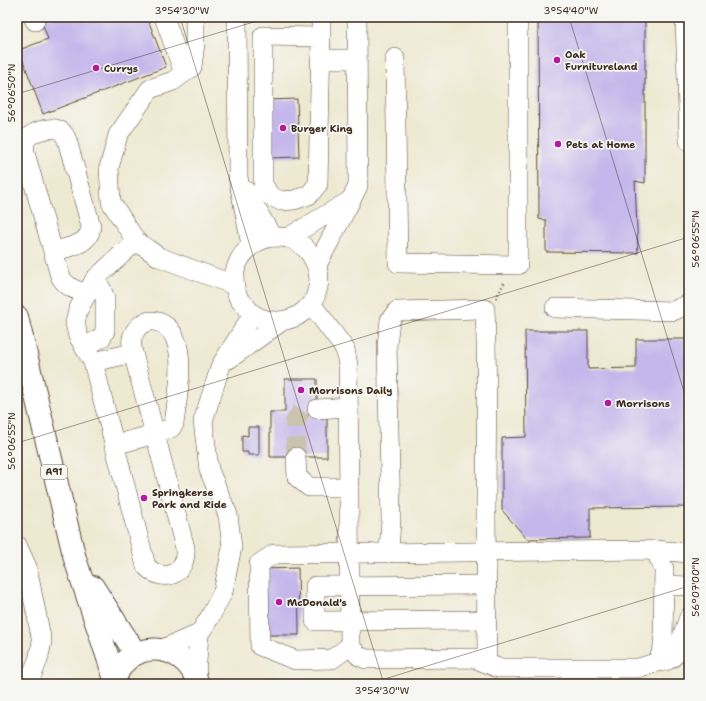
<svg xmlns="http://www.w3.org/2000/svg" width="706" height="701" font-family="'Shantell Sans',sans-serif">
  <rect width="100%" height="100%" fill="#f6f6f2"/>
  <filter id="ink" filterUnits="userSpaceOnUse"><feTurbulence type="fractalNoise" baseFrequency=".025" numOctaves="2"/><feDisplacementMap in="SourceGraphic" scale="8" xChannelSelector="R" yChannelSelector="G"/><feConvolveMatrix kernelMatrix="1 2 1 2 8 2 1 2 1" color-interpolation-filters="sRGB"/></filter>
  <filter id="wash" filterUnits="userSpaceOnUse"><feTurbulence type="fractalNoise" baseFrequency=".012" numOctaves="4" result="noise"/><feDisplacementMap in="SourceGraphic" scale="16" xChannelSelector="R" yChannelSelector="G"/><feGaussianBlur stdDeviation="0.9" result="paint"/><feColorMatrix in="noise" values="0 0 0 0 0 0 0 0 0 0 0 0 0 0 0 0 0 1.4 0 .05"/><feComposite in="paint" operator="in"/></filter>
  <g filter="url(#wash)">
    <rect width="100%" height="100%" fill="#eee9d1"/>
    <g id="blocks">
      <g fill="#c5b7eb">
        <path d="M 40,17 L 147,17 L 166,67 L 43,114 L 19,50 L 48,39 Z"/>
        <path d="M 538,17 L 645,17 L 645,183 L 635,181 L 638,253 L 546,252 L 546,220 L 539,219 Z"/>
        <path d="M 663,17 L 677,17 L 677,19 L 663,20 Z"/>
        <path d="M 297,99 L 299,157 L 269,158 L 268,100 Z"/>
        <path d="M 525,331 L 588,331 L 588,369 L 636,368 L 636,339 L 689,339 L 689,507 L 590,508 L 590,538 L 527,539 L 502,510 L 502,438 L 526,437 Z"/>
        <path d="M 285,379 L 317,379 L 317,417 L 327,417 L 327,457 L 270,457 L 270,412 L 285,412 Z"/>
        <path d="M 248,427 L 259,427 L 259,455 L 248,455 L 248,452 L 242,452 L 242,435 L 248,436 Z"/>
        <path d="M 298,568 L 299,635 L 260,635 L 259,569 Z"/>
      </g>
    </g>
  </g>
  <g filter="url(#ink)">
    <use href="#blocks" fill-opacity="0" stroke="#564739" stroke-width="1"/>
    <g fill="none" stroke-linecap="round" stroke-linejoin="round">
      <path stroke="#cac3ad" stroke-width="19" stroke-dasharray="19 10" stroke-linecap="butt" d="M 296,457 L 295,422 L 302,410 L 317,409"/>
      <g stroke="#564739" stroke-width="20">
        <g id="minor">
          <path d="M 33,17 L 35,21"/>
          <path d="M 164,17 L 184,73"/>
          <path d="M 195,17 L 195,43 L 192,67 L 173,81 L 150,89 L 118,135 L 109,168 L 111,202 L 136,241 L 159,257 L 234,285"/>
          <path d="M 237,17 L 238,177 L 251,245"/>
          <path d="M 685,17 L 689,141"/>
          <path d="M 321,37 L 263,36 L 263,184 L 270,196 L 281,201 L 294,200 L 309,195 L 318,184 L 321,37 L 321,17"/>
          <path d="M 395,58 L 398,263 L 518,265 L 518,17"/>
          <path d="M 321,59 L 357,59"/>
          <path d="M 246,191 L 272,237"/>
          <path d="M 272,237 C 277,237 283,237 288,238 C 309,244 324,269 317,291 C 315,297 314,303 309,307 C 305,310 301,314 297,316 C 283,323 266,323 253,314 C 250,312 247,308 245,305 C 243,303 240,301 239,299 C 225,271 244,242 272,237 Z"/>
          <path d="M 287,238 L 351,200"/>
          <path d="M 54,251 C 69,247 90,245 91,226 L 67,140 C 65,136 64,132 59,130 C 49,126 28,132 25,143 C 24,146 25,150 25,153 L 60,276 C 66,287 75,290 87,294"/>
          <path d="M 317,265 L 351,200 L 358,186 L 357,17"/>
          <path d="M 312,305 L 345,349 L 348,365 L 350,646 L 359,656 L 366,659 L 474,658 L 498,668 L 638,668 L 658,662 L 663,647 L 664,569 L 655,550 L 274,554 L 259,564 L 260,646 L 295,660 L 332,659 L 350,646"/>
          <path d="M 555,308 L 673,311 L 689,304"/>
          <path d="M 84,347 L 101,338 L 105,331 L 105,298 L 101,288 L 95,279"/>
          <path d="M 229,359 L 282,321"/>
          <path d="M 93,362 L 133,353 C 132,348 131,342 132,338 C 140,314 166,317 175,338 C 185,361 177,399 174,424 L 171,428 L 155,434 L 185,548 C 187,574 164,585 146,566 L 93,362 L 78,336 L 75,323 L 78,310 L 95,279 L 136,241"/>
          <path d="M 317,409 L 348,407"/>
          <path d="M 114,445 L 155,434 L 133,353"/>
          <path d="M 296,457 L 297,477 L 309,487 L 349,487"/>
          <path d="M 17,545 L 27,567 L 42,642 L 38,660 L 28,684"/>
          <path d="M 655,550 L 689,553"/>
          <path d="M 389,553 L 391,519 L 387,345 L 390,320 L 397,311 L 485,309 C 488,378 486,447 486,516 C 486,561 487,607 487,653 L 484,662"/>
          <path d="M 664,585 L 689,586"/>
          <path d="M 487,620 L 315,621 L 315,586 L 487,585"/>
          <path d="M 162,649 L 199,634"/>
          <path d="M 658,662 C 666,662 671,660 676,654 L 689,617"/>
          <path d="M 196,676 L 199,634 L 210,617 L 223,592 L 232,547 L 228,515 L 209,470 L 203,421 L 221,365 L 253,314"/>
        </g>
      </g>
      <g stroke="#564739" stroke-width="24">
        <g id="major">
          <path d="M 17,317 L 75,559 L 115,679"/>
          <path d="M 93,587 L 136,654"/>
          <path d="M 114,684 C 123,637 186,639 198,684"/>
        </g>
      </g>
      <g stroke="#564739" stroke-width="2.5" stroke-dasharray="1 3" stroke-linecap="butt">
        <path d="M 496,298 L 505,281"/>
        <path d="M 684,684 L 689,679"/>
      </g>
      <use href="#minor" stroke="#fff" stroke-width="19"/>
      <use href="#major" stroke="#fff" stroke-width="22"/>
    </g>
  </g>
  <path fill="none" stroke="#3b2a1e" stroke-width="1" stroke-opacity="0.45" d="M 180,17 L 384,684M 569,17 L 689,408M 17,94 L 270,17M 17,443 L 689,237M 368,684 L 689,586"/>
  <g fill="#b5179e" stroke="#f6f6f2" stroke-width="1.5">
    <circle cx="557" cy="60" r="4"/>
    <circle cx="96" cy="68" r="4"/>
    <circle cx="283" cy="128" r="4"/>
    <circle cx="558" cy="144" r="4"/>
    <circle cx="301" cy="390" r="4"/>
    <circle cx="608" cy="403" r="4"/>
    <circle cx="144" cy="498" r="4"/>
    <circle cx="279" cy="602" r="4"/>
  </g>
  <g text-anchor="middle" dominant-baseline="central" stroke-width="3.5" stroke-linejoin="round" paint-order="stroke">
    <rect fill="#f6f6f2" stroke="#73675e" stroke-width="1" x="41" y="465" width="26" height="14" rx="3"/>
    <g font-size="9" font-weight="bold" fill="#3b2a1e">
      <text x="54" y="472">A91</text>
    </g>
    <g font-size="10" font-weight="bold" fill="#3b2a1e" stroke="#f6f6f2" text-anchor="start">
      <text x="565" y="54">Oak<tspan x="565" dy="12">Furnitureland</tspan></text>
      <text x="104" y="68">Currys</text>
      <text x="291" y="128">Burger King</text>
      <text x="566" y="144">Pets at Home</text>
      <text x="309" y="390">Morrisons Daily</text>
      <text x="616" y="403">Morrisons</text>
      <text x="152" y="492">Springkerse<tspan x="152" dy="12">Park and Ride</tspan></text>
      <text x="287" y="602">McDonald's</text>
    </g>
  </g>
  <rect width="706" height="701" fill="none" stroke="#f6f6f2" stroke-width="44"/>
  <rect x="22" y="22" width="662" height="657" fill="none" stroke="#3b2a1e" stroke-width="1.5"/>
  <g font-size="10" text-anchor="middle" fill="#3b2a1e">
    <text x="182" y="14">3°54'30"W</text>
    <text x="571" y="14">3°54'40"W</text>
    <text transform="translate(11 93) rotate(-90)" y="4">56°06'50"N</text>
    <text transform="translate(695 239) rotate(-90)" y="4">56°06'55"N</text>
    <text transform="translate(11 441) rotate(-90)" y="4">56°06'55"N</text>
    <text transform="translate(695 587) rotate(-90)" y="4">56°07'00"N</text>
    <text x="382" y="694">3°54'30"W</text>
  </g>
</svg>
